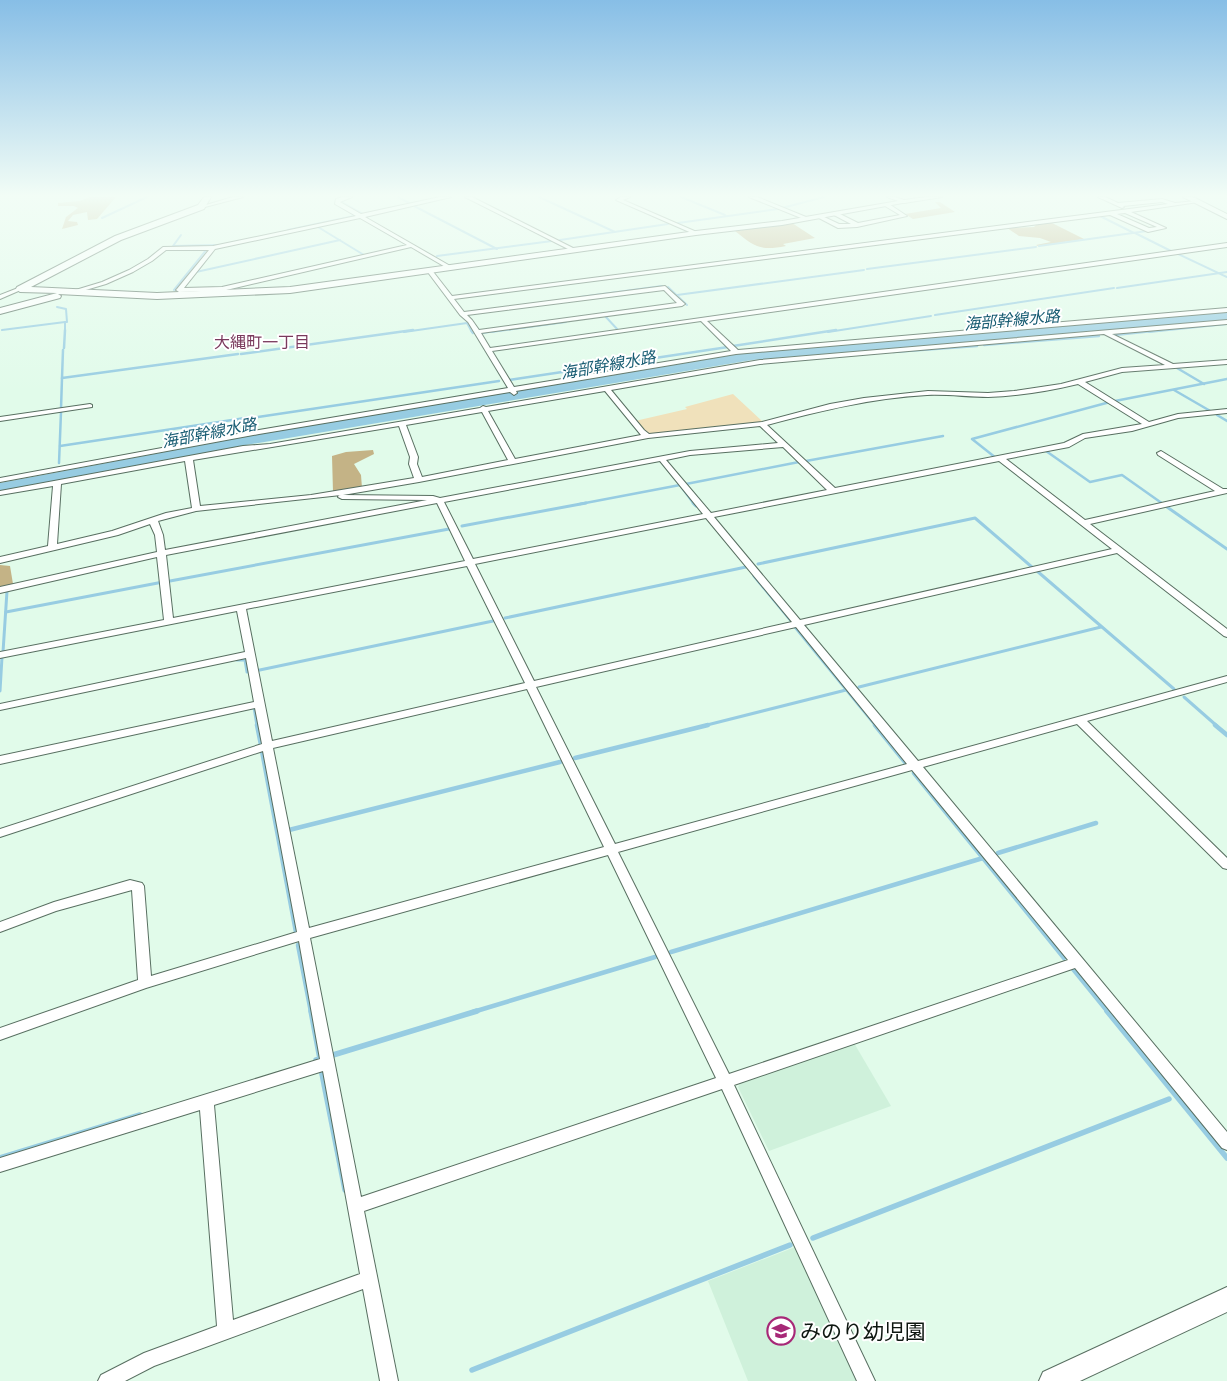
<svg xmlns="http://www.w3.org/2000/svg" width="1227" height="1381" font-family="'Space Grotesk','Noto Sans JP',sans-serif">
  <rect width="100%" height="100%" fill="#e1fbea"/>
  <g fill="#cff1db">
    <path d="M 854,1043 L 891,1106 L 769,1151 L 738,1087 L 741,1082 Z"/>
    <path d="M 795,1247 L 858,1381 L 748,1381 L 708,1281 Z"/>
  </g>
  <path fill="#f0e1bb" d="M 733,394 L 762,421 L 778,419 L 763,423 L 655,434 L 645,433 L 635,421 L 687,409 L 685,407 Z"/>
  <g fill="#c4b386">
    <path d="M 90,197 L 116,197 L 97,219 L 88,220 L 87,212 L 73,215 L 68,221 L 77,222 L 78,225 L 62,229 L 66,217 L 78,208 L 74,206 L 58,206 L 58,203 L 80,201 Z"/>
    <path d="M 935,202 L 940,202 L 955,212 L 913,219 L 905,214 L 941,208 Z"/>
    <path d="M 792,223 L 815,238 L 783,244 L 786,246 C 760,251 755,247 735,231 Z"/>
    <path d="M 1052,223 L 1084,239 L 1038,246 L 1036,245 L 1051,242 L 1040,238 L 1019,236 L 1007,228 L 1034,227 L 1037,224 Z"/>
    <path d="M 373,450 L 374,454 L 354,464 L 361,475 L 362,488 L 333,492 L 332,456 L 346,452 Z"/>
    <path d="M 0,565 L 10,566 L 13,584 L 10,587 L 0,589 Z"/>
  </g>
  <path fill="#97cce2" d="M 1227,312 L 1227,320 L 752,360 L 246,445 L 0,491 L 0,483 L 255,435 L 745,353 Z"/>
  <g fill="none" stroke-linecap="round" stroke-linejoin="round">
    <g stroke="#97cce2" stroke-width="2">
      <path d="M 398,197 L 411,204"/>
      <path d="M 539,197 L 615,232"/>
      <path d="M 681,197 L 725,215"/>
      <path d="M 340,201 L 363,214"/>
      <path d="M 414,206 L 497,249"/>
      <path d="M 782,208 L 824,197"/>
      <path d="M 1100,216 L 1134,233"/>
      <path d="M 102,218 L 147,197"/>
      <path d="M 678,223 L 778,209"/>
      <path d="M 318,227 L 364,255"/>
      <path d="M 288,230 L 354,216"/>
      <path d="M 1135,233 L 1173,252"/>
      <path d="M 181,235 L 173,246 L 220,245"/>
      <path d="M 560,240 L 668,224"/>
      <path d="M 1039,246 L 1147,231"/>
      <path d="M 1176,253 L 1227,277"/>
      <path d="M 437,256 L 552,241"/>
      <path d="M 867,269 L 1036,247"/>
      <path d="M 196,272 L 340,240"/>
      <path d="M 668,287 L 687,305"/>
      <path d="M 1117,288 L 1227,272"/>
      <path d="M 174,290 L 207,249"/>
      <path d="M 677,295 L 864,270"/>
      <path d="M 580,297 L 662,286"/>
      <path d="M 57,307 L 66,309 L 67,322 L 65,322"/>
      <path d="M 935,315 L 1114,288"/>
      <path d="M 605,316 L 618,330"/>
      <path d="M 2,330 L 65,322 L 65,332"/>
      <path d="M 404,332 L 467,323 L 472,332"/>
      <path d="M 491,332 L 566,322"/>
      <path d="M 828,332 L 931,316"/>
      <path d="M 1149,332 L 1227,324"/>
    </g>
    <g stroke="#97cce2" stroke-width="2.5">
      <path d="M 471,330 L 473,333"/>
      <path d="M 481,333 L 501,330"/>
      <path d="M 1115,335 L 1162,330"/>
      <path d="M 984,345 L 1099,336"/>
      <path d="M 733,346 L 836,330"/>
      <path d="M 64,348 L 65,330"/>
      <path d="M 63,350 L 62,378 L 238,354"/>
      <path d="M 893,352 L 977,346"/>
      <path d="M 241,354 L 413,330"/>
      <path d="M 1177,368 L 1204,384"/>
      <path d="M 509,380 L 728,347"/>
      <path d="M 1174,390 L 1212,412"/>
      <path d="M 1115,401 L 1227,379"/>
      <path d="M 61,409 L 62,378"/>
      <path d="M 1217,415 L 1227,421"/>
      <path d="M 258,417 L 499,381"/>
      <path d="M 60,446 L 252,417"/>
      <path d="M 1046,451 L 1090,482 L 1122,475 L 1163,504"/>
      <path d="M 996,458 L 972,439 L 1110,402"/>
      <path d="M 806,461 L 943,436"/>
      <path d="M 59,463 L 61,412"/>
      <path d="M 686,484 L 799,462"/>
      <path d="M 580,504 L 680,485 L 694,504"/>
    </g>
    <g stroke="#97cce2" stroke-width="3">
      <path d="M 693,503 L 696,506"/>
      <path d="M 1161,503 L 1163,504"/>
      <path d="M 1167,507 L 1227,549"/>
      <path d="M 462,526 L 586,503"/>
      <path d="M 758,564 L 975,518 L 1033,568"/>
      <path d="M 1037,571 L 1174,689"/>
      <path d="M 754,576 L 792,622"/>
      <path d="M 170,581 L 449,529"/>
      <path d="M 6,612 L 163,582"/>
      <path d="M 505,618 L 746,567"/>
      <path d="M 795,627 L 876,726"/>
      <path d="M 3,652 L 7,591"/>
      <path d="M 237,660 L 245,660 L 247,672"/>
      <path d="M 255,671 L 493,621"/>
      <path d="M 859,687 L 1101,627"/>
      <path d="M 0,691 L 2,657"/>
      <path d="M 1184,697 L 1217,726"/>
      <path d="M 251,708 L 254,707 L 257,726"/>
      <path d="M 703,726 L 846,690"/>
    </g>
    <g stroke="#97cce2" stroke-width="4.5">
      <path d="M 257,725 L 261,745"/>
      <path d="M 875,725 L 905,762"/>
      <path d="M 1215,725 L 1227,735"/>
      <path d="M 262,751 L 296,932"/>
      <path d="M 575,758 L 708,725"/>
      <path d="M 914,773 L 1064,958"/>
      <path d="M 289,830 L 560,762"/>
      <path d="M 998,853 L 1096,823"/>
      <path d="M 298,945 L 311,1012"/>
      <path d="M 671,952 L 983,858"/>
      <path d="M 1073,969 L 1108,1012"/>
      <path d="M 473,1012 L 655,957"/>
    </g>
    <g stroke="#97cce2" stroke-width="5.5">
      <path d="M 311,1011 L 320,1059 L 316,1060"/>
      <path d="M 1107,1011 L 1227,1158"/>
      <path d="M 333,1055 L 477,1011"/>
      <path d="M 322,1074 L 345,1190"/>
      <path d="M 0,1158 L 140,1115"/>
      <path d="M 813,1238 L 1169,1099"/>
      <path d="M 472,1370 L 790,1245"/>
    </g>
    <g stroke="#586f61" stroke-width="2">
      <g id="street">
        <path d="M 233,197 L 243,197 L 201,208 L 199,207 Z"/>
        <path d="M 342,197 L 352,197 L 340,202 L 361,214 L 440,197 L 451,197 L 365,217 L 452,267 L 447,268 L 411,247 L 222,291 L 179,292 L 176,290 L 177,289 L 209,250 L 166,250 L 152,261 L 133,272 L 106,284 L 72,294 L 69,292 L 102,282 L 129,270 L 148,259 L 163,247 L 213,246 L 356,216 L 335,204 L 336,199 ZM 360,218 L 407,245 L 222,287 L 184,288 L 215,249 Z"/>
        <path d="M 465,197 L 472,197 L 577,250 L 572,251 Z"/>
        <path d="M 621,197 L 630,197 L 623,200 L 699,233 L 694,234 L 616,200 Z"/>
        <path d="M 749,197 L 757,197 L 811,219 L 806,220 Z"/>
        <path d="M 887,197 L 895,197 L 904,200 L 926,197 L 942,197 L 904,203 Z"/>
        <path d="M 1098,197 L 1105,197 L 1118,203 L 1162,199 L 1175,203 L 1196,201 L 1198,202 L 1131,212 L 1166,228 L 1148,232 L 1110,215 L 454,299 L 464,312 L 665,286 L 685,304 L 682,306 L 481,333 L 490,348 L 1227,243 L 1227,247 L 707,321 L 738,350 L 1227,308 L 1227,312 L 736,354 L 516,391 L 517,393 L 514,395 L 510,392 L 259,434 L 0,482 L 0,478 L 259,430 L 508,388 L 468,322 L 460,315 L 427,271 L 427,269 L 431,269 L 452,296 L 1168,204 L 1162,202 L 1123,206 L 1124,207 L 1122,208 ZM 1125,213 L 1157,227 L 1149,228 L 1117,214 ZM 664,290 L 677,303 L 479,330 L 472,320 L 467,315 ZM 701,321 L 731,351 L 514,387 L 492,351 Z"/>
        <path d="M 885,204 L 889,204 L 907,216 L 857,227 L 838,228 L 817,217 L 822,216 L 839,224 L 851,224 L 834,215 L 834,213 L 838,213 L 858,223 L 900,215 L 885,206 Z"/>
        <path d="M 18,288 L 23,289 L 0,299 L 0,295 Z"/>
        <path d="M 1227,320 L 1227,324 L 1112,334 L 1173,364 L 1227,360 L 1227,364 L 1122,372 L 1085,382 L 1149,422 L 1178,414 L 1227,409 L 1227,413 L 1178,418 L 1132,431 L 1085,438 L 1069,447 L 1006,459 L 1085,520 L 1215,491 L 1158,455 L 1157,453 L 1161,451 L 1223,489 L 1227,489 L 1227,493 L 1090,524 L 1227,629 L 1227,637 L 1224,636 L 1117,553 L 804,625 L 918,761 L 1227,676 L 1227,682 L 1087,721 L 1227,858 L 1227,869 L 1223,868 L 1077,724 L 923,767 L 1227,1132 L 1227,1150 L 1222,1148 L 1075,968 L 734,1085 L 875,1381 L 857,1381 L 722,1089 L 364,1211 L 398,1381 L 380,1381 L 363,1289 L 154,1366 L 125,1381 L 98,1381 L 101,1375 L 144,1353 L 217,1326 L 200,1110 L 0,1172 L 0,1158 L 320,1059 L 299,941 L 146,988 L 0,1040 L 0,1028 L 138,980 L 132,890 L 56,911 L 0,932 L 0,922 L 54,902 L 130,880 L 142,883 L 144,886 L 151,976 L 297,932 L 263,751 L 0,837 L 0,829 L 262,744 L 255,708 L 0,764 L 0,756 L 254,702 L 246,658 L 0,710 L 0,704 L 245,652 L 237,611 L 0,658 L 0,652 L 164,620 L 157,557 L 0,593 L 0,587 L 157,552 L 155,535 L 150,524 L 118,535 L 0,563 L 0,557 L 48,546 L 53,486 L 0,495 L 0,491 L 243,446 L 270,444 L 480,408 L 483,406 L 486,407 L 760,360 ZM 1104,334 L 1165,365 L 1122,368 L 1061,384 L 1014,391 L 988,393 L 928,391 L 864,398 L 830,404 L 762,422 L 649,434 L 644,430 L 611,390 L 760,364 ZM 1078,384 L 1142,424 L 1083,434 L 1064,443 L 835,488 L 767,425 C 820,411 872,398 927,395 C 947,394 968,397 988,397 C 1018,396 1049,391 1078,384 ZM 605,391 L 641,435 L 515,459 L 488,411 ZM 482,412 L 508,460 L 422,477 L 417,464 L 418,457 L 406,425 ZM 399,426 L 410,457 L 409,464 L 414,478 L 311,495 L 200,506 L 193,460 ZM 760,426 L 778,443 L 690,451 L 440,498 L 433,496 L 343,495 L 419,482 L 648,438 ZM 783,447 L 827,490 L 711,513 L 666,460 L 690,455 ZM 185,461 L 192,508 L 166,513 L 112,531 L 57,544 L 61,484 ZM 660,461 L 703,514 L 473,559 L 444,502 ZM 999,461 L 1112,549 L 800,620 L 714,517 ZM 339,495 L 338,497 L 342,499 L 427,500 L 165,550 L 163,535 L 158,521 L 196,511 L 341,495 ZM 437,503 L 465,561 L 173,618 L 166,555 ZM 706,518 L 792,622 L 534,681 L 475,564 ZM 467,566 L 525,683 L 272,741 L 246,609 ZM 796,627 L 907,764 L 615,844 L 536,687 ZM 527,689 L 604,847 L 309,928 L 273,748 ZM 912,770 L 1068,960 L 729,1074 L 618,852 ZM 608,855 L 716,1078 L 361,1197 L 310,938 ZM 323,1071 L 360,1274 L 233,1320 L 214,1105 Z"/>
        <path d="M 90,404 L 92,405 L 92,407 L 0,421 L 0,417 Z"/>
      </g>
    </g>
    <g stroke="#586f61" stroke-width="2">
      <g id="secondary">
        <path d="M 204,197 L 211,197 L 204,209 L 121,240 L 31,287 L 157,293 L 290,287 L 696,231 L 782,221 L 904,200 L 908,202 L 782,225 L 696,235 L 290,293 L 157,299 L 58,294 L 61,296 L 60,298 L 0,314 L 0,308 L 57,293 L 20,292 L 16,289 L 17,287 L 115,236 L 198,205 Z"/>
        <path d="M 1183,197 L 1193,197 L 1227,214 L 1227,219 Z"/>
        <path d="M 1227,1287 L 1227,1312 L 1080,1381 L 1039,1381 L 1043,1372 Z"/>
      </g>
    </g>
    <use href="#street" fill="#fff" fill-rule="evenodd"/>
    <use href="#secondary" fill="#fff" fill-rule="evenodd"/>
  </g>
  <linearGradient id="sky" x2="0" y2="1"><stop stop-color="#87bee6"/><stop offset="0.5" stop-color="#f2fdf6"/><stop offset="1" stop-color="#f2fdf6" stop-opacity="0"/></linearGradient>
  <rect width="1227" height="391" fill="url(#sky)"/>
  <defs>
    <g id="school-ring" transform="scale(1.4375)"><circle r="9.5" fill="#fff" stroke="#a72877" stroke-width="1.5"/><path d="M0-5L7-2L0 1L-7-2ZM-4 1L0 2.5L4 1V4Q0 6-4 4Z" fill="#a72877"/></g>
  </defs>
  <g fill-rule="evenodd">
    <use href="#school-ring" x="781" y="1331"/>
  </g>
  <g text-anchor="middle" dominant-baseline="central" stroke-width="4" stroke-linejoin="round" paint-order="stroke">
    <g font-size="16" font-style="italic" fill="#175c72" stroke="#fff">
      <text transform="translate(1012 320) rotate(-5)">海部幹線水路</text>
      <text transform="translate(608 365) rotate(-10)">海部幹線水路</text>
      <text transform="translate(209 433) rotate(-11)">海部幹線水路</text>
    </g>
    <g font-size="16" fill="#7a3a5d" stroke="#fff">
      <text x="262" y="342">大縄町一丁目</text>
    </g>
    <g font-size="21" fill="#0e1711" stroke="#fff" text-anchor="start">
      <text x="800" y="1331">みのり幼児園</text>
    </g>
  </g>
</svg>
